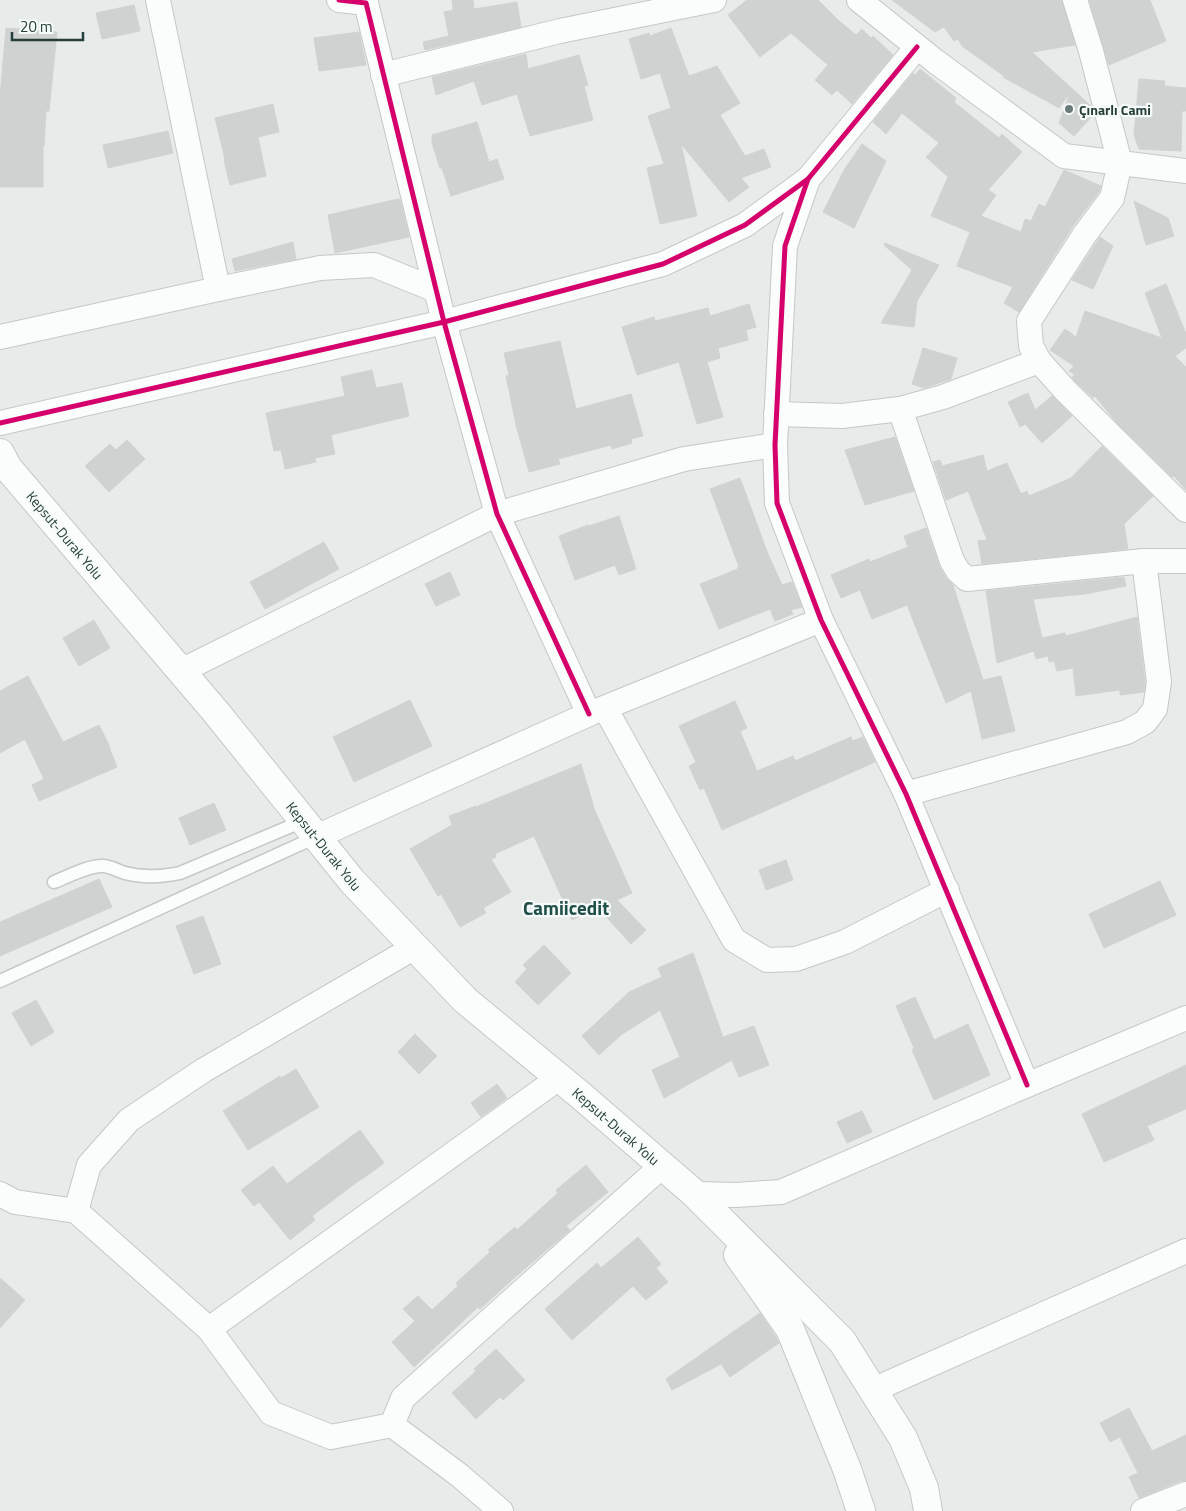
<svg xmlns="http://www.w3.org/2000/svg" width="1186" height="1511" font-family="'Titillium Web',sans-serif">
  <rect width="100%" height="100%" fill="#e7ebea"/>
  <g fill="#ced2d1" stroke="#cfd4d3">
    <path d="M 452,0 L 473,0 L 474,9 L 517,2 L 521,27 L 425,50 L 423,42 L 449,36 L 444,12 L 453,10 Z"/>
    <path d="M 747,0 L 818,0 L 838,20 L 856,35 L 862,29 L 871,38 L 873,36 L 893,55 L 852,104 L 837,90 L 832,95 L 815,80 L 828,65 L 791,33 L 760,57 L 728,15 Z"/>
    <path d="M 892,0 L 1062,0 L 1075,45 L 1032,52 L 1091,106 L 1093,115 L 1074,136 L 1059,123 L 1070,93 L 1059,108 L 1003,77 L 1004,76 L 962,46 L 958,39 L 954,41 L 944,27 L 935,32 Z"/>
    <path d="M 1089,0 L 1150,0 L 1166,41 L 1109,65 Z"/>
    <path d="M 134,5 L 140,31 L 102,39 L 96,13 Z"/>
    <path d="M 6,28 L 57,32 L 49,111 L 46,111 L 44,146 L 43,146 L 43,187 L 0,187 L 0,97 Z"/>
    <path d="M 671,28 L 689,76 L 717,66 L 740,103 L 720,115 L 745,156 L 764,149 L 771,167 L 741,178 L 749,187 L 729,202 L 681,144 L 697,216 L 660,224 L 647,168 L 664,164 L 648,116 L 671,108 L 660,73 L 641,79 L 629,39 L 649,33 L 650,36 Z"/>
    <path d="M 359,32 L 366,65 L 319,71 L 314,38 Z"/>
    <path d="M 526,54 L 528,69 L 579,55 L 588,85 L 584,86 L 593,120 L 530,136 L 517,94 L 482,105 L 474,81 L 436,95 L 432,77 Z"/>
    <path d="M 920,69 L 956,98 L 954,102 L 999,138 L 1002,134 L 1022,152 L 988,190 L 996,195 L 981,216 L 1021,232 L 1025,219 L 1031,221 L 1039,204 L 1045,207 L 1064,170 L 1101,186 L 1099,192 L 1073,226 L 1019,312 L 1004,303 L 1013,287 L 957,266 L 970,232 L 931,216 L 948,177 L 926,157 L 939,143 L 902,113 L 886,134 L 873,122 L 913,73 L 915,75 Z"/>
    <path d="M 1139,79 L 1165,81 L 1164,86 L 1186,88 L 1186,111 L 1182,111 L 1181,151 L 1139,149 L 1134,135 Z"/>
    <path d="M 273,104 L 279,132 L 258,137 L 266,176 L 230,185 L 224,160 L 225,159 L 215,118 Z"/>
    <path d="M 477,122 L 489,162 L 497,159 L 504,179 L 451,196 L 442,168 L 440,168 L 432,143 L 432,135 Z"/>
    <path d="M 168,131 L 173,153 L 108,168 L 103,145 Z"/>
    <path d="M 862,144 L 886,161 L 854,228 L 823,212 L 844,170 Z"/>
    <path d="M 398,199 L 400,199 L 409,237 L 335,253 L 328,215 Z"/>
    <path d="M 1134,201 L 1168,218 L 1174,236 L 1146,245 Z"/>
    <path d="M 1100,237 L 1113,246 L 1093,289 L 1072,280 Z"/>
    <path d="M 293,242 L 296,259 L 235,271 L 232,259 Z"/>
    <path d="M 885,243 L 939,265 L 917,301 L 914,327 L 881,323 L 912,270 L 884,245 Z"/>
    <path d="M 1166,284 L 1186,334 L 1186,348 L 1175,356 L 1186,367 L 1186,490 L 1174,476 L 1172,477 L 1116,422 L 1095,396 L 1093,398 L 1075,381 L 1072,377 L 1075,375 L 1069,371 L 1074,366 L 1050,350 L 1065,329 L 1076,337 L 1085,311 L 1162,338 L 1145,293 Z"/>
    <path d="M 749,304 L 756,327 L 746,330 L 748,340 L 718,348 L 720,358 L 707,362 L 723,417 L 697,424 L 679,362 L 637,375 L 622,327 L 654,317 L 655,321 L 708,308 L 710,316 Z"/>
    <path d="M 560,341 L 576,409 L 631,394 L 643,436 L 631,439 L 632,443 L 612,449 L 611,445 L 558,459 L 560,464 L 529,472 L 516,425 L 506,376 L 509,375 L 504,353 Z"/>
    <path d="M 923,348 L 957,358 L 951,379 L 924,388 L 912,384 Z"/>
    <path d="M 372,370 L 376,388 L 402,383 L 409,416 L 331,435 L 335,454 L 315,458 L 316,462 L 285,469 L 281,450 L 274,451 L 266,413 L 345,396 L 341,377 Z"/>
    <path d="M 1028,393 L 1035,410 L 1052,396 L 1072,416 L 1042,443 L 1025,424 L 1020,427 L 1008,402 Z"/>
    <path d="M 895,437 L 914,491 L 865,505 L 845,450 Z"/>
    <path d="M 127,440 L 145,459 L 109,492 L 85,466 L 110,444 L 116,450 Z"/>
    <path d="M 1102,446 L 1153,496 L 1124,524 L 1128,549 L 982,564 L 978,541 L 987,540 L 968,491 L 946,500 L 933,462 L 940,460 L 942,466 L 983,455 L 987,471 L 1007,463 L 1021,494 L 1027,491 L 1029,496 L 1071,478 Z"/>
    <path d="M 740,478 L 768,554 L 782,585 L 792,582 L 802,607 L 791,610 L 793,614 L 775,621 L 770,609 L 719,629 L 700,584 L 738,569 L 737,568 L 739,567 L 710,489 Z"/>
    <path d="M 619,516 L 636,569 L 619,575 L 615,565 L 575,580 L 559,536 L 588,525 L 589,526 Z"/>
    <path d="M 926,528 L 940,568 L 946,578 L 953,585 L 983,680 L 1001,676 L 1015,731 L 982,739 L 971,691 L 946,703 L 907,605 L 872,619 L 860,590 L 841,598 L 831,575 L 869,559 L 870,562 L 908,547 L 904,536 Z"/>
    <path d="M 324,542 L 339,569 L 265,609 L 250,582 Z"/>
    <path d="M 450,572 L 460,595 L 436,606 L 425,584 Z"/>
    <path d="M 1124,577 L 1126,586 L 1085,594 L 1033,599 L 1042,638 L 1065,633 L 1066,636 L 1137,617 L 1145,682 L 1144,692 L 1120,695 L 1120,690 L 1076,696 L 1073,668 L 1057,671 L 1054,661 L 1049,662 L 1048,656 L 1036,659 L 1034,651 L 997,663 L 986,591 Z"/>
    <path d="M 94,620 L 110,648 L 79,666 L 63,638 Z"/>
    <path d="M 28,676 L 63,742 L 99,725 L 110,747 L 109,747 L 117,767 L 39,801 L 32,785 L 44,779 L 25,739 L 0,753 L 0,691 Z"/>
    <path d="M 410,700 L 432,746 L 354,782 L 333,737 Z"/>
    <path d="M 735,701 L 747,728 L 740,731 L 757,771 L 793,756 L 795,761 L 851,737 L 852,741 L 863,737 L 875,762 L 722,830 L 704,788 L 700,790 L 689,766 L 696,762 L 679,726 Z"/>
    <path d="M 581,764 L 595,811 L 632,893 L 617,900 L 646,930 L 631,944 L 598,908 L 572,920 L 534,836 L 495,854 L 496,857 L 491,859 L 511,892 L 483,908 L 486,913 L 460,927 L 441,894 L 438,896 L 410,849 L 452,825 L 449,816 L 476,806 L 476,807 Z"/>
    <path d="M 214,803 L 226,830 L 190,845 L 179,818 Z"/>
    <path d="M 786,860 L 793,880 L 766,890 L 759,870 Z"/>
    <path d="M 99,879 L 112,907 L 0,956 L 0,922 Z"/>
    <path d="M 1160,881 L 1176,915 L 1104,948 L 1089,914 Z"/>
    <path d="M 203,916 L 221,964 L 194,974 L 176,926 Z"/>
    <path d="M 544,945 L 571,973 L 538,1005 L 515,982 L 527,969 L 523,965 Z"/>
    <path d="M 693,953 L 723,1037 L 754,1026 L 769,1065 L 739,1077 L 732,1060 L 664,1098 L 652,1070 L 680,1057 L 660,1010 L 621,1035 L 599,1055 L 582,1036 L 629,992 L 662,977 L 658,968 Z"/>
    <path d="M 915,997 L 934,1040 L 968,1024 L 990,1075 L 934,1100 L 912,1050 L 914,1048 L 896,1006 Z"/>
    <path d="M 36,1000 L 54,1032 L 31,1046 L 12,1013 Z"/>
    <path d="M 415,1034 L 437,1056 L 419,1074 L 398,1052 Z"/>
    <path d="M 1186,1065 L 1186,1109 L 1147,1126 L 1154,1140 L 1104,1162 L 1082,1114 Z"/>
    <path d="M 296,1069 L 319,1107 L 248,1150 L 223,1111 L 280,1076 L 281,1078 Z"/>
    <path d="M 497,1084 L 507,1098 L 481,1117 L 471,1103 Z"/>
    <path d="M 862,1111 L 872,1132 L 847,1143 L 837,1122 Z"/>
    <path d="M 360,1130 L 384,1163 L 361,1180 L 361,1179 L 312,1216 L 315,1220 L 290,1240 L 259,1202 L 254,1206 L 241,1190 L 273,1166 L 287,1184 Z"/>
    <path d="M 586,1165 L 608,1192 L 566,1226 L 570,1230 L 513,1279 L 480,1309 L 478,1307 L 414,1367 L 392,1342 L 415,1321 L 403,1309 L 418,1296 L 432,1310 L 458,1286 L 456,1283 L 490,1252 L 488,1250 L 515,1227 L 517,1230 L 558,1193 L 556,1190 Z"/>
    <path d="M 638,1237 L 661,1264 L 656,1268 L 668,1282 L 646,1300 L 633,1286 L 572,1340 L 545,1309 L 597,1263 L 601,1268 Z"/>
    <path d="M 0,1278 L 25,1300 L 0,1328 Z"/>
    <path d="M 760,1313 L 776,1337 L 779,1343 L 730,1377 L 721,1364 L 672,1390 L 666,1379 Z"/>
    <path d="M 496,1349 L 525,1380 L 503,1400 L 500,1397 L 476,1419 L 452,1393 L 476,1371 L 474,1369 Z"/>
    <path d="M 1129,1408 L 1152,1451 L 1186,1435 L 1186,1481 L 1181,1481 L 1139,1498 L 1129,1477 L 1138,1473 L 1120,1437 L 1110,1442 L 1100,1423 Z"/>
  </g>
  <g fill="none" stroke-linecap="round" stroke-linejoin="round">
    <g stroke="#c4c8c7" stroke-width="15">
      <g id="lane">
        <path d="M 54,882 C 67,877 89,865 103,866 C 110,866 118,871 125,873 C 144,878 161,877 180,873 L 303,821"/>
        <path d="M 0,981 L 316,837"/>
      </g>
    </g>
    <g stroke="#c4c8c7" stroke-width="26">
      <g id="street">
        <path d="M 158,0 L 218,289"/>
        <path d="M 339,0 L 366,3 L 444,322 L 497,514 L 589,714"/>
        <path d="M 859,0 L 935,61 L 1064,156 L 1186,171"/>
        <path d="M 1075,0 L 1091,51 L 1120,163 L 1112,198 L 1085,234 L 1029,321 L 1031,346 L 1039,361 L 1065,390 L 1186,510"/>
        <path d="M 917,47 L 808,179 L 785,246 L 775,445 L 777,503 L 821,620 L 906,794 L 1027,1085"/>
        <path d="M 383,75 L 560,31 L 714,0"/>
        <path d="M 0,337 L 218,289 L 320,268 L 374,265 L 436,290"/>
        <path d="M 900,409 L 952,561 L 958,571 L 967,579 L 1144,561 L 1186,561"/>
        <path d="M 776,414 L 842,416 L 900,409 L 943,397 L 1039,361"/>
        <path d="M 0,423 L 444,322 L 663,264 L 745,225 L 808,179"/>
        <path d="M 181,671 L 497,514 L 684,459 L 775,445"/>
        <path d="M 605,708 L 734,940 L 767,960 L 796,959 L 845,942 L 947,890"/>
        <path d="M 906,794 L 1127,732 L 1145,722 L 1155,709 L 1159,682 L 1144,561"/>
        <path d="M 316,837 L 589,714 L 821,620"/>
        <path d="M 0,1194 L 15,1202 L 76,1211 L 209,1329 L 271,1413 L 331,1437 L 392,1425 L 459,1475 L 501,1511"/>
        <path d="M 695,1194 L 736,1195 L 781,1192 L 1027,1085 L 1186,1018"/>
        <path d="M 76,1211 L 89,1165 L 129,1120 L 204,1070 L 415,947"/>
        <path d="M 209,1329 L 559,1078"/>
        <path d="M 873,1390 L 1186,1251"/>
        <path d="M 392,1425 L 403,1398 L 662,1166"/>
        <path d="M 1143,1511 L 1186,1494"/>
      </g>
    </g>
    <g stroke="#c3c9c7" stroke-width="30">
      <g id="secondary">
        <path d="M 0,453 L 8,468 L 215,711 L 352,881 L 465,1000 L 579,1094 L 695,1194 L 842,1341 L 903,1438 L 924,1488 L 928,1511"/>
        <path d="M 738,1255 L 790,1329 L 847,1469 L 861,1511"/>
      </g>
    </g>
    <use href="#lane" stroke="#fbfcfc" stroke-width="12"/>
    <use href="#street" stroke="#fbfcfc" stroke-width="24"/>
    <use href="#secondary" stroke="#fbfcfc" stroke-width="28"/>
    <g stroke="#f6faf8" stroke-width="8">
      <g id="cycleway">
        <path d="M 339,0 L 366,3 L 444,322 L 497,514 L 589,714"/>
        <path d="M 917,47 L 808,179 L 785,246 L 775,445 L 777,503 L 821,620 L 906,794 L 1027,1085"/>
        <path d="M 0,423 L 444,322 L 663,264 L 745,225 L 808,179"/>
      </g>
    </g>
    <use href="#cycleway" stroke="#d6006c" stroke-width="5"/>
  </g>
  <circle fill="#697b78" stroke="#f6faf8" stroke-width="2" cx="1069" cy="109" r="5"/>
  <g text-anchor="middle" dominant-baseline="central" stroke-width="4.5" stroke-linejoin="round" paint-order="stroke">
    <g font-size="14" font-weight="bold" fill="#253f3b" stroke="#f6faf8" text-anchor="start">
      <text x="1079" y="109">Çınarlı Cami</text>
    </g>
    <g font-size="14" fill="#253f3b" stroke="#f6faf8">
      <text transform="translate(65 535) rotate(50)">Kepsut-Durak Yolu</text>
      <text transform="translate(324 846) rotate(51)">Kepsut-Durak Yolu</text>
      <text transform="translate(616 1126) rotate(41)">Kepsut-Durak Yolu</text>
    </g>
    <g font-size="19" font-weight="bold" fill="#21504b" stroke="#f6faf8">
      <text x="566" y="907">Camiicedit</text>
    </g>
  </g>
  <path d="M12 32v8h71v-8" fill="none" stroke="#253f3b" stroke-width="2.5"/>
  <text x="20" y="32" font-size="15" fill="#253f3b" stroke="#f6faf8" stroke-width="4" paint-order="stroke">20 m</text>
</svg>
